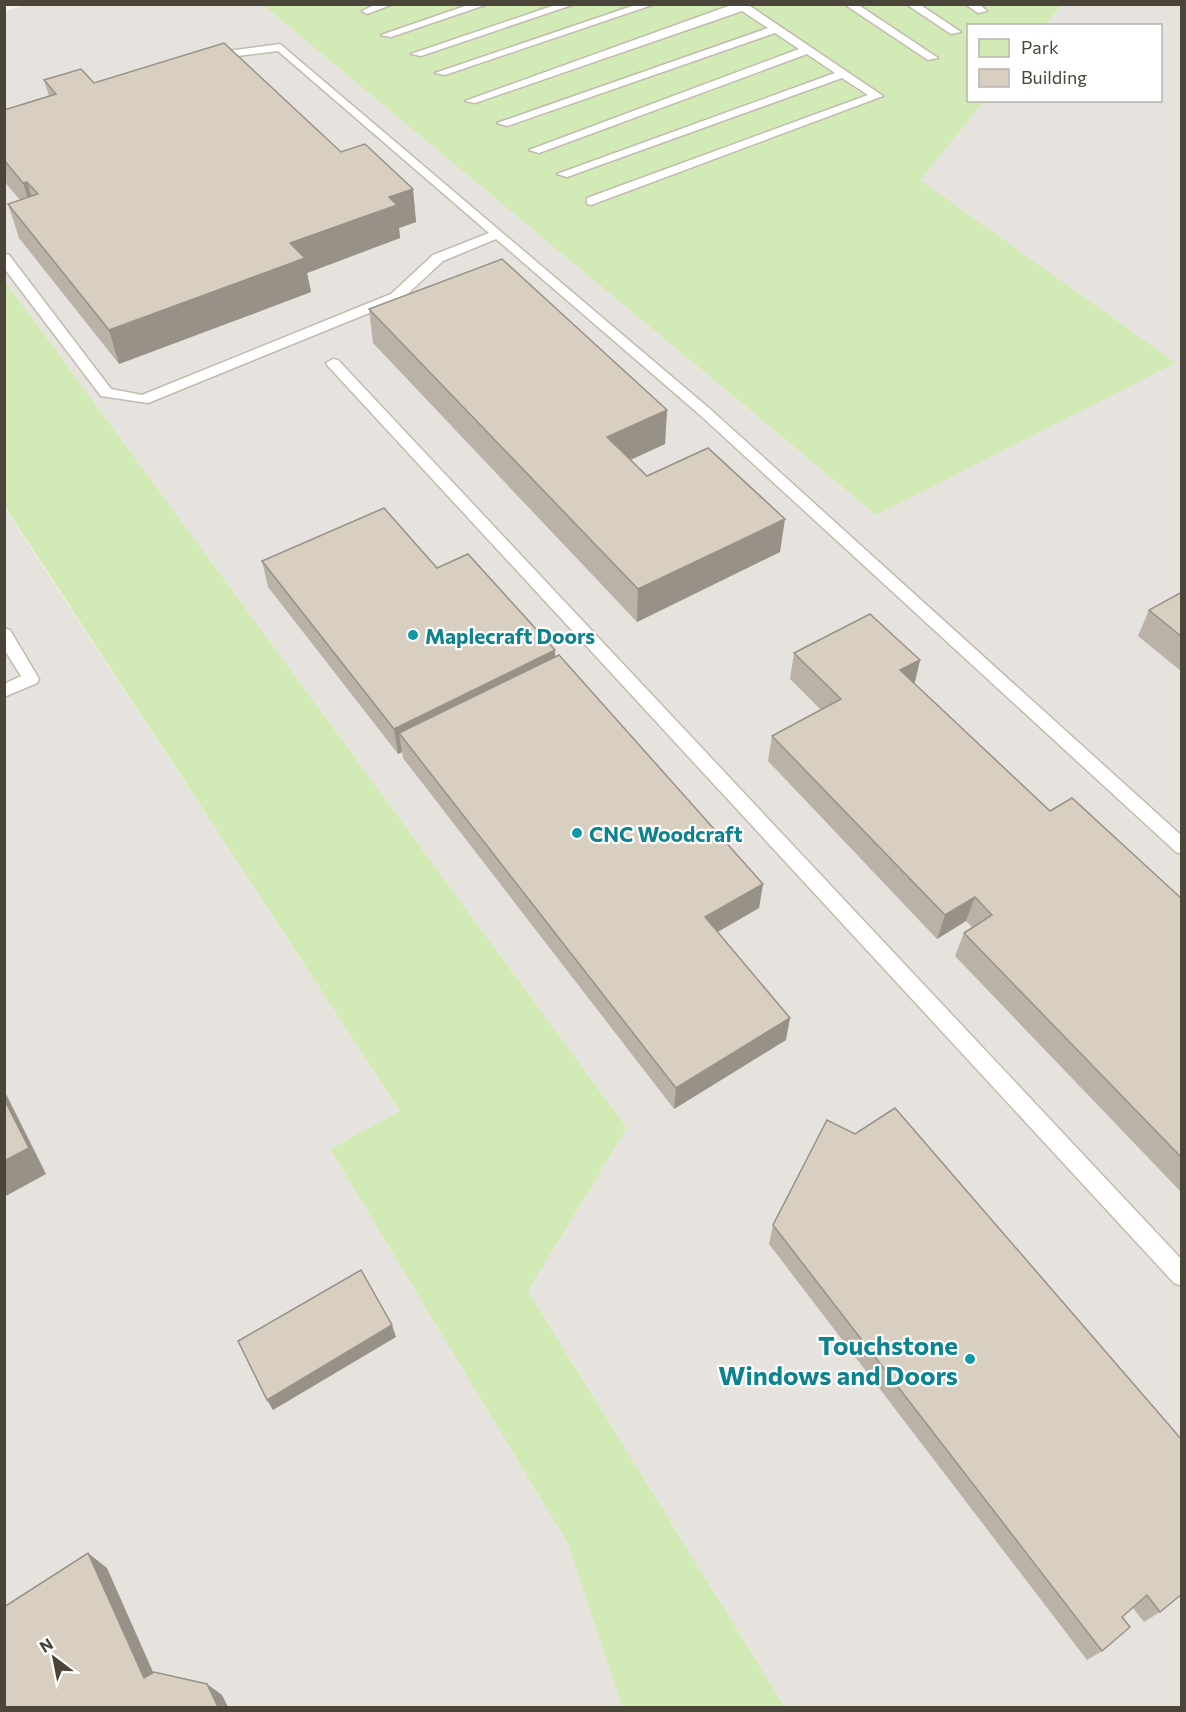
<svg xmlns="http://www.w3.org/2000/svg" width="1186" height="1712" font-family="Commissioner,sans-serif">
  <rect width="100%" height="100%" fill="#f6f3ec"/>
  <g fill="#e6e2dd">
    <path d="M 27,4 L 263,5 L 876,515 L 1176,363 L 919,180 L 984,101 L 1160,100 L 1160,26 L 1045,25 L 1062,5 L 1181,5 L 1181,1707 L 785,1707 L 528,1291 L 627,1128 L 5,281 L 4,12 Z"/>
    <path d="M 4,507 L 400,1111 L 330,1149 L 568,1544 L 622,1707 L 5,1707 Z"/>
  </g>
  <g fill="#d2eab5">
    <path d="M 263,5 L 1062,5 L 1045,25 L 968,26 L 968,100 L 984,101 L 920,180 L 1176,363 L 876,515 Z"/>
    <path d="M 5,281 L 627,1128 L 528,1291 L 785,1707 L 622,1707 L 568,1544 L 330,1149 L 400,1111 L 5,507 Z"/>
  </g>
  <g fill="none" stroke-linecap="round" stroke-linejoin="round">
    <g stroke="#c2bbae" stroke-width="3">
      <g id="service">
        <path d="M 376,4 L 393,4 L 367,14 L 362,11 Z"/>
        <path d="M 471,4 L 488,4 L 391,37 L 381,35 Z"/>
        <path d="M 558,4 L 575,4 L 421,56 L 411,54 Z"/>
        <path d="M 638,4 L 655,4 L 445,75 L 435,73 Z"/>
        <path d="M 734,4 L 747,4 L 883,96 L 591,205 L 587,204 L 587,198 L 868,95 L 842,78 L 567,177 L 557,174 L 835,73 L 807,54 L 539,153 L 529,150 L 799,49 L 775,33 L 507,126 L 497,123 L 768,28 L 742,11 L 475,103 L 465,101 Z"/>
        <path d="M 844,4 L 857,4 L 938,58 L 928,60 Z"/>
        <path d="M 906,4 L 919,4 L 961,32 L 951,34 Z"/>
        <path d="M 965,4 L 979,4 L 987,11 L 978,13 Z"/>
        <path d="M 280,44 L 710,409 L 1182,836 L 1182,854 L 1176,852 L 700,415 L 496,239 L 443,261 L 401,300 L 148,403 L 101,396 L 4,268 L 4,254 L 9,255 L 111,389 L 142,395 L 391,294 L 433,255 L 489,233 L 278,51 L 212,59 L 206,56 L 212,53 Z"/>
        <path d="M 333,359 L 338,360 L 1182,1260 L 1182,1286 L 1174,1283 L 328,366 L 326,363 Z"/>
        <path d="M 4,628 L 10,630 L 39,679 L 37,683 L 4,697 L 4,684 L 21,676 L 4,649 Z"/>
      </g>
    </g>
    <use href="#service" fill="#fff" fill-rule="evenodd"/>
  </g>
  <g fill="#bab2a6">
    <path d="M 44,80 L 94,83 L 341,152 L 413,189 L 416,222 L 399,228 L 400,238 L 307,273 L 311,292 L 119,364 L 19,238 L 8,204 L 20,200 L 4,181 L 4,110 L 49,96 Z"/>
    <path d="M 369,309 L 667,410 L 665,444 L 631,460 L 647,476 L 780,552 L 637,622 L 373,343 Z"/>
    <path d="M 262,561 L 437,568 L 555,657 L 763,884 L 759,908 L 717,932 L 786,1040 L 674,1109 L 403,758 L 402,752 L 398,754 L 268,587 Z"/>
    <path d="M 1182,592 L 1182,672 L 1138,636 L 1149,610 Z"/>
    <path d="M 794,653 L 920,660 L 914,684 L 1050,811 L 1182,899 L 1182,1193 L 955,956 L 964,933 L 972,927 L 966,921 L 937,939 L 768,761 L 772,736 L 821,710 L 790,679 Z"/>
    <path d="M 773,1225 L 1182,1440 L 1160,1612 L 1144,1622 L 1133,1608 L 1122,1617 L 1102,1651 L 1087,1660 L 769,1244 Z"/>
  </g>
  <g fill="#979187">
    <path d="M 27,182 L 38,216 L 34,217 L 23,183 Z"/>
    <path d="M 413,189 L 416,222 L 399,228 L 400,238 L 307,273 L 311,292 L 119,364 L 109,330 L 290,243 L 389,197 Z"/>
    <path d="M 667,410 L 665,444 L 607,470 L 607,437 Z"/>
    <path d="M 785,519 L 780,552 L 637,622 L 638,589 Z"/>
    <path d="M 555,650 L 556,676 L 399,733 L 402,752 L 398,754 L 394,729 Z"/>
    <path d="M 920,660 L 914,686 L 900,670 Z"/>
    <path d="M 763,884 L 759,908 L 702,941 L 705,917 Z"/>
    <path d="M 975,897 L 966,921 L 937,939 L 945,915 Z"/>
    <path d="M 790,1018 L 786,1040 L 674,1109 L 676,1088 Z"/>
    <path d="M 4,1090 L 46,1174 L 4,1197 Z"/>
    <path d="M 392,1325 L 396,1337 L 273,1410 L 267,1400 Z"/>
    <path d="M 88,1553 L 107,1568 L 161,1690 L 144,1678 Z"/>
    <path d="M 207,1684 L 222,1695 L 228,1707 L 218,1707 Z"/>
  </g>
  <g fill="#d8cfc1" stroke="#979187" stroke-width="1.5">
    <path d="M 224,43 L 341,152 L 365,144 L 413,189 L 389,197 L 397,205 L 290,243 L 305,258 L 109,330 L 8,204 L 38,194 L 27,182 L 23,183 L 4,160 L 4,110 L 56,94 L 44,80 L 81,69 L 94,83 Z"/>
    <path d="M 502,259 L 667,410 L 607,437 L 647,476 L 708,448 L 785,519 L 638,589 L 369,309 Z"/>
    <path d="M 384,508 L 437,568 L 468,554 L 555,650 L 394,729 L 262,561 Z"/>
    <path d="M 1182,592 L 1182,637 L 1149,610 Z"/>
    <path d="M 870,614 L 920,660 L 900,670 L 1050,811 L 1072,798 L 1182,899 L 1182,1158 L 964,933 L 992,915 L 975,897 L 945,915 L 772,736 L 841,699 L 794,653 Z"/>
    <path d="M 559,655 L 763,884 L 705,917 L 790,1018 L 676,1088 L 399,733 Z"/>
    <path d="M 4,1099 L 29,1148 L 4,1161 Z"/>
    <path d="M 895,1108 L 1182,1440 L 1182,1594 L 1160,1612 L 1147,1595 L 1122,1617 L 1130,1627 L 1102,1651 L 773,1225 L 827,1120 L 855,1134 Z"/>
    <path d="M 361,1270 L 392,1325 L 267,1400 L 238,1341 Z"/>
    <path d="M 88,1553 L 144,1678 L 154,1672 L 207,1684 L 218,1707 L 4,1707 L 4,1607 Z"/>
  </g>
  <g fill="#0f9aa8" stroke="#fff" stroke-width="2">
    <circle cx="413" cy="635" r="6"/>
    <circle cx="577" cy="833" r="6"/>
    <circle cx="970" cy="1359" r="6"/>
  </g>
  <g text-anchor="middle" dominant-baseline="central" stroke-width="4.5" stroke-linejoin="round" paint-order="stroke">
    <g font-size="21" font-weight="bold" fill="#0d838f" stroke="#fff" text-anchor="start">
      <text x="425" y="635">Maplecraft Doors</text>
      <text x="589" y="833">CNC Woodcraft</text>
    </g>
    <g font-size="26" font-weight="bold" fill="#0d838f" stroke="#fff" text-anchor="end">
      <text x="958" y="1344">Touchstone<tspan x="958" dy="30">Windows and Doors</tspan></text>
    </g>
  </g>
  <rect width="1186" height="1712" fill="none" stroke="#4b4439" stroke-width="12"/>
  <rect x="967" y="24" width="195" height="78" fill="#ffffff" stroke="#b7b4b0" stroke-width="1.5"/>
  <rect x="979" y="39" width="30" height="18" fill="#d2eab5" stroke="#b7b4b0" stroke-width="1.5"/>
  <text x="1021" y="54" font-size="18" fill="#4b4439">Park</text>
  <rect x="979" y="69" width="30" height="18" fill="#d8cfc1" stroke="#b7b4b0" stroke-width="1.5"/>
  <text x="1021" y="84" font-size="18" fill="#4b4439">Building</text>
  <g transform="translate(54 1658) rotate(328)" stroke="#ffffff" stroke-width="4.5" paint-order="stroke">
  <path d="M0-4.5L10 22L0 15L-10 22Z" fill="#4b4439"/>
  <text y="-9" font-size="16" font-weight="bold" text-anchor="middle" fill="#4b4439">N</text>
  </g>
</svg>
